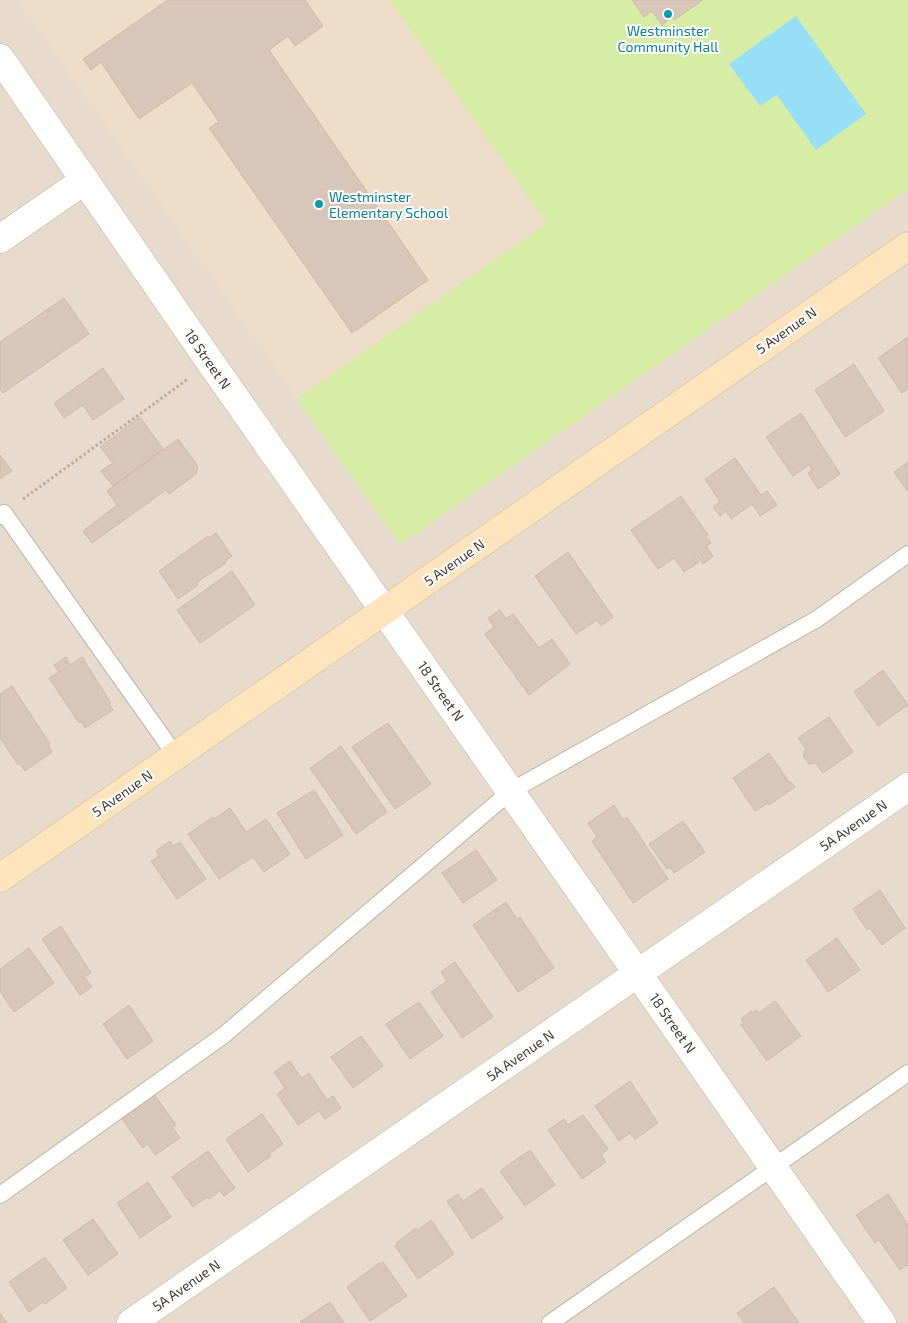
<svg xmlns="http://www.w3.org/2000/svg" width="908" height="1323" font-family="'Exo 2',sans-serif">
  <rect width="100%" height="100%" fill="#f2eae1"/>
  <rect fill="#e7dbce" x="0" y="0" width="908" height="1323"/>
  <path fill="#edddc9" d="M 18,0 L 390,0 L 547,223 L 297,399 Z"/>
  <path fill="#d7eca5" d="M 390,0 L 908,0 L 908,189 L 400,545 L 297,399 L 547,223 Z"/>
  <path fill="#96dff7" d="M 796,16 L 866,114 L 816,150 L 777,95 L 760,106 L 729,64 Z"/>
  <g fill="#d8c6b8" stroke="#d0baa8">
    <path d="M 168,0 L 305,0 L 323,26 L 295,46 L 288,36 L 269,50 L 428,280 L 352,333 L 209,128 L 219,122 L 192,83 L 139,119 L 101,62 L 91,70 L 83,59 Z"/>
    <path d="M 632,0 L 703,0 L 674,20 L 672,17 L 662,25 L 652,11 L 644,17 Z"/>
    <path d="M 64,298 L 89,334 L 3,393 L 0,389 L 0,342 Z"/>
    <path d="M 908,337 L 908,389 L 902,393 L 878,358 Z"/>
    <path d="M 854,364 L 884,411 L 845,437 L 815,390 Z"/>
    <path d="M 103,368 L 124,399 L 93,420 L 83,405 L 64,418 L 54,403 Z"/>
    <path d="M 801,413 L 840,474 L 818,489 L 808,473 L 812,470 L 809,465 L 793,476 L 766,437 Z"/>
    <path d="M 140,417 L 163,449 L 113,486 L 101,471 L 113,463 L 100,447 Z"/>
    <path d="M 178,439 L 198,466 L 196,474 L 169,494 L 166,490 L 92,543 L 83,531 L 117,505 L 107,491 Z"/>
    <path d="M 0,455 L 12,471 L 0,479 Z"/>
    <path d="M 735,458 L 761,495 L 767,491 L 777,505 L 760,516 L 752,504 L 731,519 L 726,511 L 720,516 L 713,507 L 720,502 L 705,479 Z"/>
    <path d="M 908,462 L 908,492 L 894,472 Z"/>
    <path d="M 681,496 L 708,535 L 706,536 L 711,543 L 706,546 L 713,556 L 703,564 L 696,554 L 694,555 L 699,562 L 684,572 L 674,558 L 658,569 L 631,530 Z"/>
    <path d="M 216,533 L 232,556 L 225,561 L 226,563 L 196,583 L 198,585 L 178,599 L 159,571 L 208,536 L 209,538 Z"/>
    <path d="M 568,552 L 613,617 L 601,626 L 597,620 L 576,634 L 535,576 Z"/>
    <path d="M 232,571 L 255,605 L 200,643 L 177,610 Z"/>
    <path d="M 500,610 L 506,619 L 513,614 L 539,648 L 552,639 L 570,664 L 529,695 L 485,634 L 494,627 L 488,618 Z"/>
    <path d="M 66,657 L 70,665 L 82,657 L 111,703 L 109,704 L 113,710 L 85,728 L 82,722 L 79,723 L 49,678 L 59,672 L 54,665 Z"/>
    <path d="M 883,670 L 908,705 L 878,726 L 854,692 Z"/>
    <path d="M 12,686 L 50,744 L 48,745 L 52,752 L 25,771 L 20,763 L 18,765 L 0,738 L 0,694 Z"/>
    <path d="M 829,717 L 853,752 L 823,773 L 816,763 L 809,764 L 803,755 L 806,749 L 798,738 Z"/>
    <path d="M 388,723 L 431,784 L 395,809 L 352,747 Z"/>
    <path d="M 341,746 L 387,812 L 356,834 L 310,768 Z"/>
    <path d="M 769,753 L 790,783 L 791,782 L 795,787 L 769,805 L 768,803 L 755,811 L 733,778 Z"/>
    <path d="M 314,790 L 343,835 L 306,859 L 277,813 Z"/>
    <path d="M 614,805 L 623,820 L 627,817 L 668,879 L 633,903 L 592,841 L 597,837 L 588,823 Z"/>
    <path d="M 230,808 L 246,832 L 266,819 L 290,854 L 264,872 L 253,857 L 219,879 L 188,834 L 213,817 L 214,819 Z"/>
    <path d="M 683,821 L 705,852 L 674,873 L 670,867 L 667,869 L 649,844 Z"/>
    <path d="M 170,841 L 173,846 L 180,842 L 206,879 L 177,899 L 151,861 L 159,856 L 156,851 Z"/>
    <path d="M 476,850 L 497,880 L 463,903 L 442,873 Z"/>
    <path d="M 880,890 L 905,928 L 882,945 L 870,928 L 867,930 L 853,909 Z"/>
    <path d="M 506,902 L 517,919 L 520,917 L 554,968 L 518,992 L 473,925 Z"/>
    <path d="M 61,926 L 91,973 L 84,977 L 92,987 L 80,995 L 42,939 Z"/>
    <path d="M 837,938 L 860,970 L 828,992 L 806,960 Z"/>
    <path d="M 29,948 L 54,983 L 14,1012 L 0,991 L 0,969 Z"/>
    <path d="M 455,962 L 493,1017 L 462,1038 L 431,992 L 447,981 L 441,972 Z"/>
    <path d="M 775,1001 L 801,1036 L 767,1061 L 741,1025 L 744,1023 L 741,1019 L 751,1011 L 752,1013 L 757,1010 L 759,1013 Z"/>
    <path d="M 419,1002 L 443,1036 L 410,1059 L 386,1024 Z"/>
    <path d="M 129,1005 L 153,1041 L 127,1059 L 103,1024 Z"/>
    <path d="M 361,1036 L 383,1066 L 353,1088 L 331,1057 Z"/>
    <path d="M 290,1061 L 301,1078 L 309,1073 L 327,1100 L 333,1096 L 341,1108 L 325,1119 L 319,1111 L 298,1125 L 277,1094 L 285,1088 L 274,1072 Z"/>
    <path d="M 630,1081 L 658,1123 L 635,1139 L 630,1133 L 619,1141 L 595,1106 Z"/>
    <path d="M 153,1093 L 176,1125 L 172,1127 L 180,1138 L 155,1155 L 148,1144 L 143,1148 L 120,1116 Z"/>
    <path d="M 262,1114 L 283,1144 L 269,1154 L 271,1156 L 248,1172 L 226,1139 Z"/>
    <path d="M 583,1115 L 608,1149 L 601,1154 L 606,1162 L 582,1179 L 548,1130 L 564,1119 L 568,1125 Z"/>
    <path d="M 530,1150 L 555,1185 L 525,1206 L 500,1171 Z"/>
    <path d="M 208,1151 L 235,1188 L 224,1196 L 220,1191 L 209,1199 L 207,1197 L 193,1207 L 172,1177 Z"/>
    <path d="M 148,1182 L 171,1217 L 140,1238 L 117,1203 Z"/>
    <path d="M 482,1188 L 503,1218 L 472,1239 L 447,1201 L 458,1194 L 463,1201 Z"/>
    <path d="M 888,1194 L 908,1225 L 908,1266 L 907,1265 L 900,1270 L 879,1240 L 875,1243 L 856,1215 Z"/>
    <path d="M 93,1219 L 118,1254 L 88,1275 L 63,1240 Z"/>
    <path d="M 431,1220 L 454,1254 L 418,1279 L 395,1246 L 397,1244 L 396,1243 L 416,1228 L 418,1230 Z"/>
    <path d="M 45,1257 L 67,1288 L 45,1304 L 43,1302 L 29,1312 L 9,1282 Z"/>
    <path d="M 383,1262 L 407,1296 L 370,1321 L 347,1287 L 379,1263 L 380,1264 Z"/>
    <path d="M 774,1287 L 799,1323 L 744,1323 L 737,1313 Z"/>
    <path d="M 330,1302 L 344,1323 L 301,1323 L 300,1322 Z"/>
    <path d="M 0,1313 L 7,1323 L 0,1323 Z"/>
  </g>
  <g fill="none" stroke-linecap="round" stroke-linejoin="round">
    <g stroke="#c1b3a6" stroke-width="18">
      <g id="service">
        <path d="M 0,516 L 4,513 L 176,756"/>
        <path d="M 0,1195 L 224,1035 L 511,791 L 817,619 L 908,554"/>
        <path d="M 550,1323 L 908,1073"/>
      </g>
    </g>
    <g stroke="#c1b3a6" stroke-width="29">
      <g id="minor">
        <path d="M 0,58 L 211,363 L 882,1323"/>
        <path d="M 0,239 L 85,180"/>
        <path d="M 131,1323 L 908,787"/>
      </g>
    </g>
    <g stroke="#daba8d" stroke-width="29">
      <path id="secondary" d="M 0,878 L 908,246"/>
    </g>
    <path stroke="#c2a993" stroke-width="3" stroke-dasharray="2.5 2.5" stroke-linecap="butt" d="M 23,499 L 188,379"/>
    <use href="#service" stroke="#fff" stroke-width="16"/>
    <use href="#minor" stroke="#fff" stroke-width="28"/>
    <use href="#secondary" stroke="#ffe5be" stroke-width="28"/>
  </g>
  <g fill="#0f9aa8" stroke="#fff" stroke-width="2">
    <circle cx="668" cy="14" r="5"/>
    <circle cx="319" cy="204" r="5"/>
  </g>
  <g text-anchor="middle" dominant-baseline="central" stroke-width="4" stroke-linejoin="round" paint-order="stroke">
    <g font-size="14" fill="#0d838f" stroke="#fff">
      <text x="668" y="30">Westminster<tspan x="668" dy="16">Community Hall</tspan></text>
      <text x="329" y="196" text-anchor="start">Westminster<tspan x="329" dy="16">Elementary School</tspan></text>
    </g>
    <g font-size="14" fill="#443a31" stroke="#fff">
      <text transform="translate(786 330) rotate(-35)">5 Avenue N</text>
      <text transform="translate(208 359) rotate(55)">18 Street N</text>
      <text transform="translate(454 562) rotate(-35)">5 Avenue N</text>
      <text transform="translate(441 691) rotate(55)">18 Street N</text>
      <text transform="translate(122 793) rotate(-35)">5 Avenue N</text>
      <text transform="translate(853 825) rotate(-35)">5A Avenue N</text>
      <text transform="translate(673 1023) rotate(55)">18 Street N</text>
      <text transform="translate(520 1055) rotate(-35)">5A Avenue N</text>
      <text transform="translate(186 1285) rotate(-35)">5A Avenue N</text>
    </g>
  </g>
</svg>
